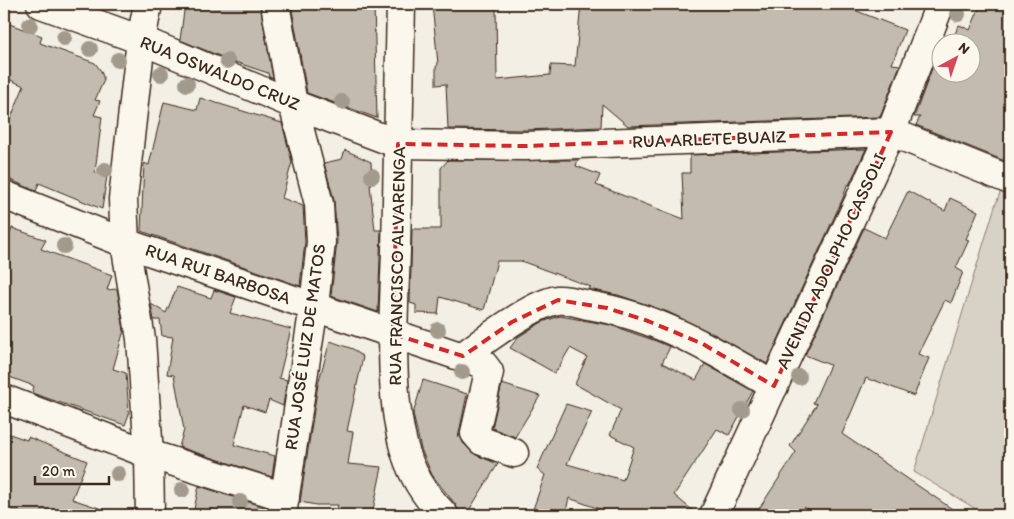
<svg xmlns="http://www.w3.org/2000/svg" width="1014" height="519" font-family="Itim,sans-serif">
  <rect width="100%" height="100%" fill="#f3efe4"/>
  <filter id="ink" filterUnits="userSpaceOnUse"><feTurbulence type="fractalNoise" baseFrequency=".02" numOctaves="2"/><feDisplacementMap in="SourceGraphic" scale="10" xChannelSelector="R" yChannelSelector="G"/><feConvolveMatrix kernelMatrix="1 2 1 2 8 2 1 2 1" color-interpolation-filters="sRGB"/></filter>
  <g filter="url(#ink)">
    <path fill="#d8d1c6" stroke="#8a7e72" d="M 1010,167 L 1010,515 L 986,515 L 914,472 L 995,206 Z"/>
    <g fill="#c3bbb0" stroke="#3b2a1e">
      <path d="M 185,4 L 260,4 L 273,78 L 269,77 L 268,73 L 232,61 L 180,40 Z"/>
      <path d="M 291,4 L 374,4 L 377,118 L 307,93 Z"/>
      <path d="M 432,4 L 496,4 L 497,80 L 550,75 L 551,65 L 575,66 L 581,4 L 707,4 L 707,6 L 839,4 L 905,30 L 892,64 L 900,65 L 880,117 L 628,126 L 602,104 L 601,127 L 525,130 L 448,129 L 446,84 L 436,85 L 436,67 L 438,64 Z"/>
      <path d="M 981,4 L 1010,4 L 1010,148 L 1005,161 L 916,125 L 920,117 L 914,117 L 933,66 L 939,66 L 942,59 L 942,72 L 972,72 L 972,42 L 948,42 L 950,36 L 953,38 L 959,25 L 970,30 Z"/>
      <path d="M 4,22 L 42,36 L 40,43 L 95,63 L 101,71 L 104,80 L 95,100 L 100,101 L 94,115 L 102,117 L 95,172 L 107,176 L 102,209 L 39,183 L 36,191 L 4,177 L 4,118 L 10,120 L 24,86 L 4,77 Z"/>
      <path d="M 200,98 L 282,123 L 292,162 L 282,198 L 303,206 L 305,242 L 300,286 L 141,231 L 144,163 L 149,165 L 164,102 L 197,110 Z"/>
      <path d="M 866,149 L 849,185 L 847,185 L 843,198 L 767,364 L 714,334 L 668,312 L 618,295 L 588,289 L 591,287 L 521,261 L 497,261 L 484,310 L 440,297 L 438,314 L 416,313 L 416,305 L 410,303 L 412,229 L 441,229 L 441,168 L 448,160 L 578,160 L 576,166 L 600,175 L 596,185 L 684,219 L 682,173 L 690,173 L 690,155 Z"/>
      <path d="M 345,150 L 371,162 L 372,184 L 370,185 L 375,230 L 381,230 L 378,312 L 331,296 L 337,241 L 334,200 L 324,163 L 342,159 Z"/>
      <path d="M 908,191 L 945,211 L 950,198 L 978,211 L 966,239 L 969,240 L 956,268 L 963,272 L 951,303 L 945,300 L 918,354 L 929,358 L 914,396 L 874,380 L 873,381 L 866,378 L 842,434 L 961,515 L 816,515 L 804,507 L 798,515 L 755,515 L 796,452 L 790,446 L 817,404 L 813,403 L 830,365 L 805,355 L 864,228 L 885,238 Z"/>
      <path d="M 12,228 L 46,240 L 41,249 L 112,275 L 107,290 L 117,289 L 124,330 L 113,369 L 126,373 L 129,414 L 125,425 L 32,393 L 34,386 L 4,375 L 4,232 L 10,234 Z"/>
      <path d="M 177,287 L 211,298 L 214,290 L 236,297 L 230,313 L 291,329 L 279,378 L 287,380 L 283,406 L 269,400 L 265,412 L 244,405 L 234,445 L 275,456 L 272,477 L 179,447 L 184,430 L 174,375 L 167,374 L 173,337 L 162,336 L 160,320 L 154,320 L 151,304 L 166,313 Z"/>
      <path d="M 560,316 L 610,325 L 656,341 L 670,347 L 662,363 L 696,380 L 705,364 L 753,391 L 729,435 L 717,429 L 674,495 L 698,515 L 616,515 L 569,498 L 565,515 L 531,515 L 545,475 L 537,469 L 566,404 L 592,412 L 567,464 L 623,480 L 634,447 L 610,435 L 621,410 L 575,384 L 587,357 L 570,348 L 555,373 L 510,348 L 518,337 L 542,322 Z"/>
      <path d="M 330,341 L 353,349 L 363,357 L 347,431 L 353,432 L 348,464 L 382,467 L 372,515 L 336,515 L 338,505 L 316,505 L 300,502 L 318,384 Z"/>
      <path d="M 423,380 L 467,394 L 458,438 L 460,434 L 463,443 L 476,455 L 498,464 L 466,515 L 459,515 L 456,505 L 432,475 L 421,449 L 413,414 Z"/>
      <path d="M 502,384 L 540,396 L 515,437 L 492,428 Z"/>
      <path d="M 4,432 L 27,440 L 28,437 L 87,461 L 72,499 L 108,511 L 108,515 L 4,515 Z"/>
      <path d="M 199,486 L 267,508 L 267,515 L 217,515 L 194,509 Z"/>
    </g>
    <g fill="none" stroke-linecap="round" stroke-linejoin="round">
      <g stroke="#3b2a1e" stroke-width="31">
        <g id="minor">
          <path d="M 41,4 L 141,40 L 293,104 L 398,144 L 525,146 L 891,132 L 1010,180"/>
          <path d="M 148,4 L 141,40 L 123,199 L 125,243 L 141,339 L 149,454 L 150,515"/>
          <path d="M 275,4 L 293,104 L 319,204 L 321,242 L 314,306 L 282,515"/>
          <path d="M 401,4 C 399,86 398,168 396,251 C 394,312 388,384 403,444 C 410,472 424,495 444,515"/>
          <path d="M 4,195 L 125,243 L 483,364 L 489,372 L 475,433 L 482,441 L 514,453"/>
          <path d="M 463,356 C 484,341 533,303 558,300 C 566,299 579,303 588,305 C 657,316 715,351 774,386"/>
          <path d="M 4,399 L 149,454 L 285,497"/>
          <path d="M 714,515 L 891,132 L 940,4"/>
        </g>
      </g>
      <use href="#minor" stroke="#fbf7ec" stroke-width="28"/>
    </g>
    <g fill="#a39a8e">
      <circle cx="958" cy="14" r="8"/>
      <circle cx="30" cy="25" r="8"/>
      <circle cx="64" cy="38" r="8"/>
      <circle cx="90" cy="49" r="8"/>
      <circle cx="118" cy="60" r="8"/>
      <circle cx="227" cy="61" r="8"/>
      <circle cx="161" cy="74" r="8"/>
      <circle cx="187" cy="84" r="8"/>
      <circle cx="342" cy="102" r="8"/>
      <circle cx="105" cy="170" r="8"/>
      <circle cx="372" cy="176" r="8"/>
      <circle cx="64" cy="246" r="8"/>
      <circle cx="438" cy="330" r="8"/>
      <circle cx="462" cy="372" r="8"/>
      <circle cx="799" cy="377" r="8"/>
      <circle cx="742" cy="410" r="8"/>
      <circle cx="118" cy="474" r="8"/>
      <circle cx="182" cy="490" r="8"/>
      <circle cx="240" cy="502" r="8"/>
    </g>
  </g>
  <path fill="none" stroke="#d62828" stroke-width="4" stroke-dasharray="10 6" stroke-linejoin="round" d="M 891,132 L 774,386 L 703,344 L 648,321 L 607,308 L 558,300 L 512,322 L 463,356 L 393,334 L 398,144 L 525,146 Z"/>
  <g text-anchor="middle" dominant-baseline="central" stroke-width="4" stroke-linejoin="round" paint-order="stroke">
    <g font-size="18" fill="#3b2a1e" stroke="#fbf7ec">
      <text transform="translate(220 73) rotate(22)">RUA OSWALDO CRUZ</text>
      <text transform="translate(709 139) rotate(-2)">RUA ARLETE BUAIZ</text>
      <text transform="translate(831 261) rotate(-65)">AVENIDA ADOLPHO CASSOLI</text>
      <text transform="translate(397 266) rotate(-89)">RUA FRANCISCO ALVARENGA</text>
      <text transform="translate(218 274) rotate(19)">RUA RUI BARBOSA</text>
      <text transform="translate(305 347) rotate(-82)">RUA JOSÉ LUIZ DE MATOS</text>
    </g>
  </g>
  <rect width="1014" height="519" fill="none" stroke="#fbf7ec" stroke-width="20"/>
  <rect x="10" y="10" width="994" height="499" fill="none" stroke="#3b2a1e" stroke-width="2" filter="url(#ink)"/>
  <g transform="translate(956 58) rotate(40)"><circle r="24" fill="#fbf7ec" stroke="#aea59a"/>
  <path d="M0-4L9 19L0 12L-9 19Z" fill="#d1495b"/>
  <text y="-8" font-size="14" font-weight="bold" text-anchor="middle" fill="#3b2a1e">N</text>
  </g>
  <path d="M35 476v8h74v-8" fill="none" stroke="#3b2a1e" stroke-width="2.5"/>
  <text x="42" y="476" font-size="15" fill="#3b2a1e" stroke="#fbf7ec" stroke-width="4" paint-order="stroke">20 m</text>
</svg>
